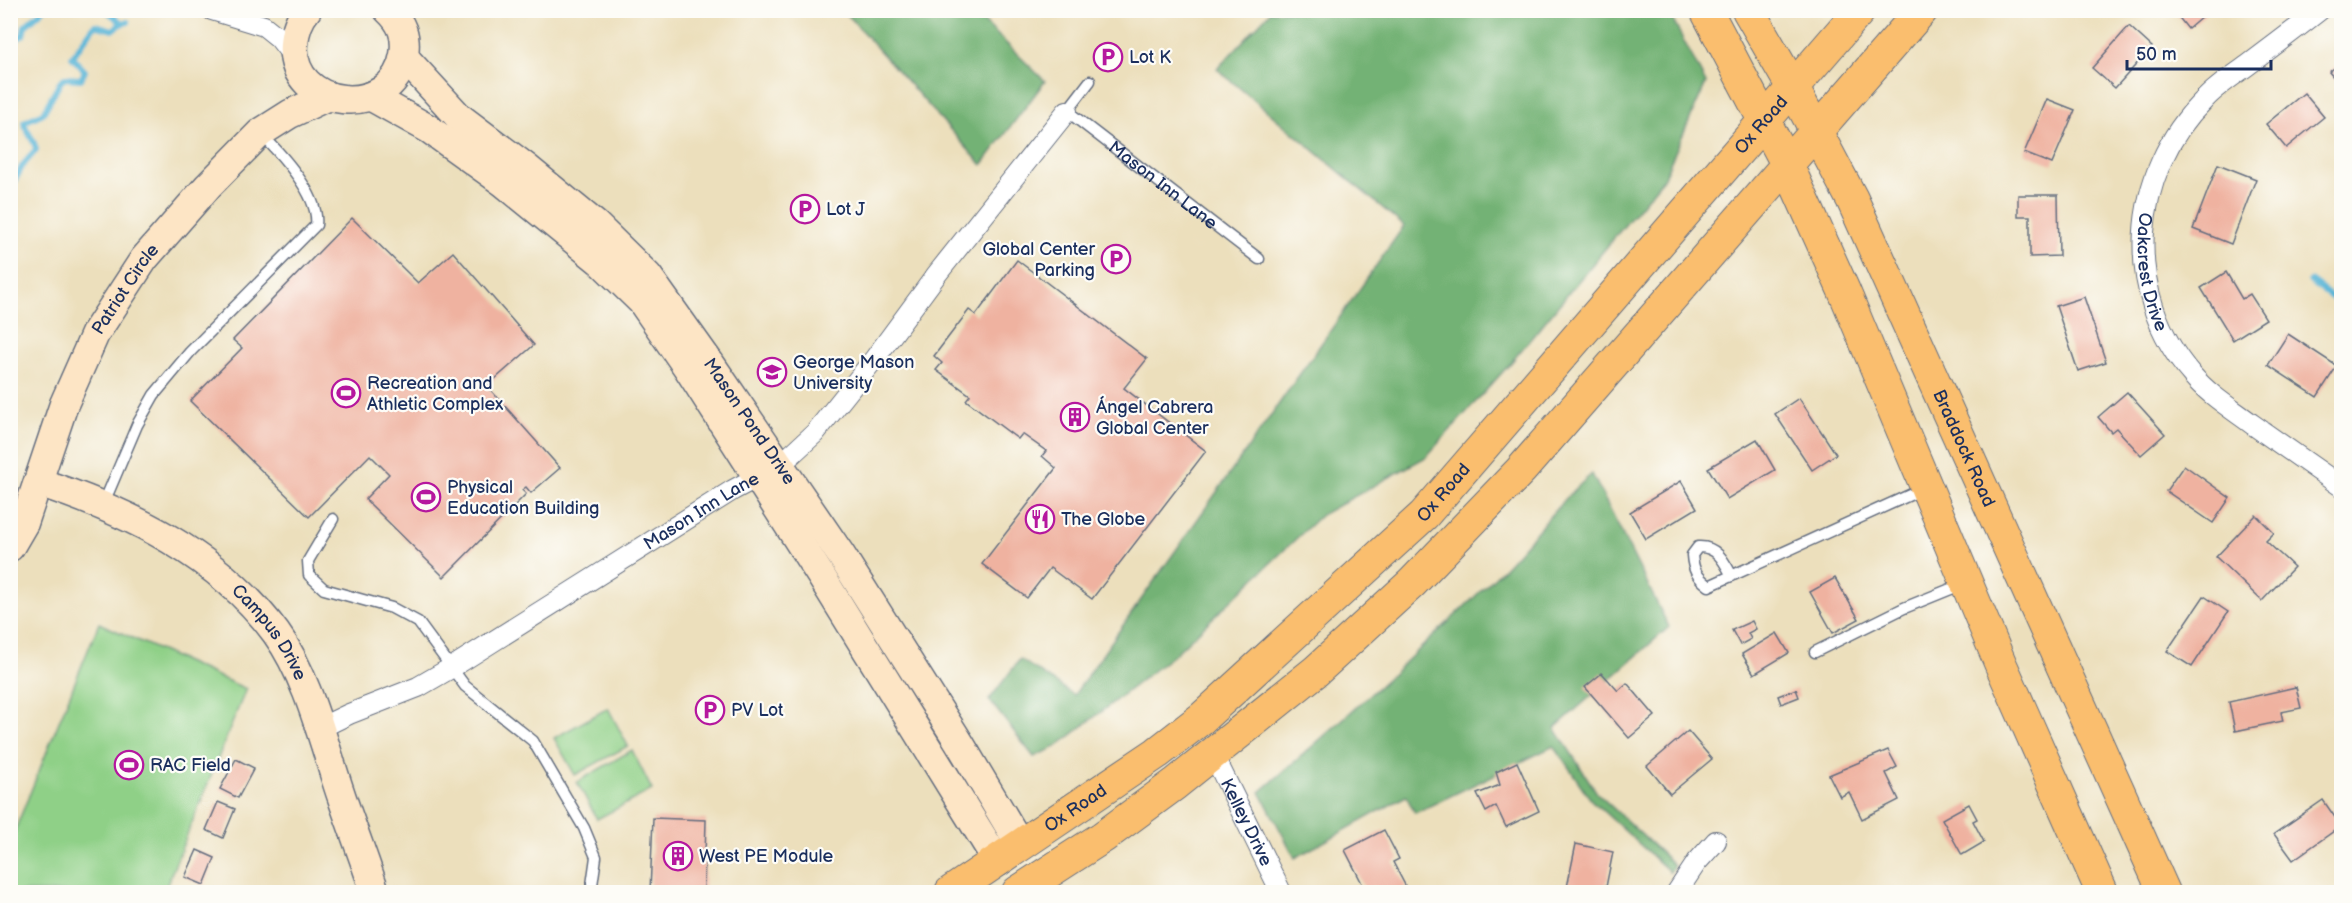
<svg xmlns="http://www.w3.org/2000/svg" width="2352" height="903" font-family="'Balsamiq Sans',sans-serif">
  <rect width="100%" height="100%" fill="#fdfcf7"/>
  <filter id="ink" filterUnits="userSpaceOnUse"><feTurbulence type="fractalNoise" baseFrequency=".0167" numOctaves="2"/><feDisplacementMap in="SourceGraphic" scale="12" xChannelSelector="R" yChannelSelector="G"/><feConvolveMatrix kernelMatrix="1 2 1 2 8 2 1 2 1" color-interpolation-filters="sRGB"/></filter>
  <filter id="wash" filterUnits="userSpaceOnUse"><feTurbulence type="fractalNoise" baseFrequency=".008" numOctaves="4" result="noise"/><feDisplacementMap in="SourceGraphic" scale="24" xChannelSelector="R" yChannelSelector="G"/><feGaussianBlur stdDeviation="1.35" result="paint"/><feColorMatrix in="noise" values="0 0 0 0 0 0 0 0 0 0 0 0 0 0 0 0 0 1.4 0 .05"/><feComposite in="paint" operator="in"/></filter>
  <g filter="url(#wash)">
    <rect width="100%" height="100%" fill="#ecdfbc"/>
    <g fill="#8fd087" stroke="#558072" stroke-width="1.5">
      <path d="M 99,623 L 246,689 L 164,892 L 11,892 L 11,840 Z"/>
      <path d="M 608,708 L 628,746 L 575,775 L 554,738 Z"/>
      <path d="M 632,750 L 652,790 L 597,819 L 577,782 Z"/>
    </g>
    <g fill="#73b274" stroke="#477069" stroke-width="1.5">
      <path d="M 844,11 L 973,11 L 1045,81 L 982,165 Z"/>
      <path d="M 1271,11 L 1668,11 L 1706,83 L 1663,179 L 1509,365 L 1426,457 L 1321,515 L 1176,653 L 1056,747 L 1034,757 L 989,700 L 1020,659 L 1074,695 L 1404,226 L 1217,69 Z"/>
      <path d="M 1592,474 L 1669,627 L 1555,728 L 1597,793 L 1674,865 L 1670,872 L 1591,800 L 1554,746 L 1415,813 L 1406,796 L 1295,858 L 1260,792 C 1342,721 1422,649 1499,573 C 1531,541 1557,503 1592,474 Z"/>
    </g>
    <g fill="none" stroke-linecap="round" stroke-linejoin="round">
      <g stroke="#59b5d7" stroke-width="6">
        <path d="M 106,10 L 122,23"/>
        <path d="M 10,42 L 23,35 L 25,26 L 43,10"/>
        <path d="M 10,189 L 23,165 L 36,150 C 35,140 26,132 24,122 L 43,113 L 61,81 L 65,78 L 81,79 L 85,71 L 72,57 L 95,25 L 113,30 L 122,23 L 128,22"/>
        <path d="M 2310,281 L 2342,305"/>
      </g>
    </g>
    <g id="blocks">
      <g fill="#efb2a0">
        <path d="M 2173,10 L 2210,10 L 2188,29 Z"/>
        <path d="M 2129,26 L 2152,47 L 2115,88 L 2092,68 Z"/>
        <path d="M 2342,62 L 2342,87 L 2329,72 Z"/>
        <path d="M 2304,93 L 2324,117 L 2286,148 L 2266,124 Z"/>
        <path d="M 2047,99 L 2075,110 L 2052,164 L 2024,153 Z"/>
        <path d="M 2218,164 L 2256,179 L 2231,244 L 2193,229 Z"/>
        <path d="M 2018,195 L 2058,195 L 2059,256 L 2030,257 L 2030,216 L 2018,216 Z"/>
        <path d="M 352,218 L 418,283 L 453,252 L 534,345 L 487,386 L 560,468 L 531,493 L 526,487 L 522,490 L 526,494 L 444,577 L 365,499 L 389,474 L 370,455 L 309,517 L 190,401 L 242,348 L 233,340 Z"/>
        <path d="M 1017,260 L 1147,359 L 1124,388 L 1206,451 L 1092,599 L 1050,568 L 1027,598 L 982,564 L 1056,468 L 1042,456 L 1046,451 L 1022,434 L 1018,439 L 966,400 L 970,395 L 936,370 L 942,363 L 934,356 L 969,310 L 976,315 Z"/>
        <path d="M 2226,272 L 2242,299 L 2250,294 L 2266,319 L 2233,340 L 2201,288 Z"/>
        <path d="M 2084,297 L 2106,362 L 2078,371 L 2056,306 Z"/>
        <path d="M 2288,334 L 2337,366 L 2317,397 L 2268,365 Z"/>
        <path d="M 2127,392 L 2165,434 L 2141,455 L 2116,428 L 2111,432 L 2098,417 Z"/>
        <path d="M 1799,398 L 1836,454 L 1812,470 L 1775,414 Z"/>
        <path d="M 1757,439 L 1775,470 L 1727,499 L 1708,468 Z"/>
        <path d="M 2184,465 L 2230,498 L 2213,523 L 2166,491 Z"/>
        <path d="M 1681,481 L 1697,508 L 1646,539 L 1630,512 Z"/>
        <path d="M 2256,515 L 2274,533 L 2266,541 L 2294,567 L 2262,601 L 2216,557 Z"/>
        <path d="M 1835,578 L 1859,619 L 1833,633 L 1810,592 Z"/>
        <path d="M 2204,596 L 2228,612 L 2192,667 L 2167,651 Z"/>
        <path d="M 1752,621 L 1756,629 L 1748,633 L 1751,639 L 1740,645 L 1732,630 Z"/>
        <path d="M 1777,633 L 1789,653 L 1754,674 L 1742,654 Z"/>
        <path d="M 1602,673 L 1618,691 L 1627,683 L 1655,716 L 1629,738 L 1585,687 Z"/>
        <path d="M 2296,687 L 2301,708 L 2281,712 L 2283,721 L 2235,731 L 2229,702 Z"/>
        <path d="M 1796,689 L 1799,697 L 1781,704 L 1778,696 Z"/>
        <path d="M 1688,731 L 1712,759 L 1670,794 L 1647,766 Z"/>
        <path d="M 1888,750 L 1897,767 L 1886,773 L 1899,800 L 1862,819 L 1849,792 L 1840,797 L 1829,775 Z"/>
        <path d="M 236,759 L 254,768 L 238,798 L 220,789 Z"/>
        <path d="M 1517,762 L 1539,811 L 1506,827 L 1496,806 L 1486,812 L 1477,794 L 1500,785 L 1496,772 Z"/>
        <path d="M 2323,800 L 2341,826 L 2293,860 L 2274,834 Z"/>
        <path d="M 218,802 L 235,809 L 223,838 L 206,830 Z"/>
        <path d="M 1969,804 L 1977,819 L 1973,821 L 1984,842 L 1962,855 L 1942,819 Z"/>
        <path d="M 653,818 L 706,820 L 704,892 L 650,892 Z"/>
        <path d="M 1384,830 L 1399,859 L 1393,862 L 1406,887 L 1397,892 L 1376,892 L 1373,886 L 1365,889 L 1345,850 Z"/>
        <path d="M 1576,844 L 1613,852 L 1605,892 L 1566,892 Z"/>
        <path d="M 197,850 L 215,858 L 204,885 L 185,877 Z"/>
      </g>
    </g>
  </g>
  <g filter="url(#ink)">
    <use href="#blocks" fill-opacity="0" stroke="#646d7f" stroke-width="1.5"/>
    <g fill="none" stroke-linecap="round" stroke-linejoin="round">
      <g stroke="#646d7f" stroke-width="13">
        <g id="lane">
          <path id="s1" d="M 1090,81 L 1067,111 L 1259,259"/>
          <path d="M 103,505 L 137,425 L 154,395 L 190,352 L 316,225 C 320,196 281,154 262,135"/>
          <path d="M 333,519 L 308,561 L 309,575 L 324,589 L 392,608 L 418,622 L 465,686 L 533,741 L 584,828 L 596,857 L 591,892"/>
          <path d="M 1732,576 C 1724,561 1717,546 1698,547 L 1692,555 C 1693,570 1697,577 1709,586 L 1923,489"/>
          <path d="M 1815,652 L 1904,608 L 1963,584"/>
        </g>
      </g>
      <g stroke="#646d7f" stroke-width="22">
        <g id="street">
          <path d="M 212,10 L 264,26 L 279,38 L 293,56"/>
          <path id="s2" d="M 2320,10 C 2296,29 2272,47 2248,65 C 2233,76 2217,86 2205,99 C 2129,173 2122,295 2192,375 C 2209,395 2232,409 2252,424 C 2282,445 2312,466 2342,487"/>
          <path id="s3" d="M 320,728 L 349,714 L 418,687 L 451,668 L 733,490 L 780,465 L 815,433 L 875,358 L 937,274 L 1067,111"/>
          <path id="s4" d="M 1213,754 L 1281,892"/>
          <path d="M 1677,892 L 1697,862 L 1716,841"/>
        </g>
      </g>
      <g stroke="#646d7f" stroke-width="31">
        <g id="secondary">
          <path d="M 307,10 C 299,19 295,31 294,44 C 288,109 393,122 404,55 C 407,36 402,23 388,10"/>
          <path id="s5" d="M 404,57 L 459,117 L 528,169 L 596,225 L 648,276 L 710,363 L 841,555 L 959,742 L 1021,846"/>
          <path d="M 370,96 L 429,129 L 504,183 L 601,262 L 642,302 L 687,367 L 821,576 L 998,862"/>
          <path id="s6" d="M 38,482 C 129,512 218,554 276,633 C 309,678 324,746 342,798 C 353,830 365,861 375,892"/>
          <path id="s7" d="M 10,547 L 24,523 L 64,404 L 95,334 L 144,259 L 208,186 L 260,133 L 290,114 L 328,96"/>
        </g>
      </g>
      <g stroke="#646d7f" stroke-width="34">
        <g id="primary">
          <path d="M 1706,10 L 1787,164 L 1804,202 L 1844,291 L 2001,665 L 2102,892"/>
          <path id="s8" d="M 1748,10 L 1793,88 L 1852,199 L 2164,892"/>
          <path id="s9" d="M 951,892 L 1157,753 L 1202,718 L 1424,515 L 1860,10"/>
          <path d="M 1018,892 L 1103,837 L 1175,784 L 1316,671 L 1412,583 L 1521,470 L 1922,10"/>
        </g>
      </g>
      <use href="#lane" stroke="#fff" stroke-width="10"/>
      <use href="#street" stroke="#fff" stroke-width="20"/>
      <use href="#secondary" stroke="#fde5c5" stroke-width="28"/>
      <use href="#primary" stroke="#fabe6e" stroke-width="32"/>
    </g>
  </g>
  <defs>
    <g id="parking-ring" transform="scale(1.5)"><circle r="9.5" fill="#fdfcf7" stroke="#b5179e" stroke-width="1.5"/><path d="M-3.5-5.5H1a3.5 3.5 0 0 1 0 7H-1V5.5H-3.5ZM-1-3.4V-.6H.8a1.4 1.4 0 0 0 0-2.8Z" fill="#b5179e"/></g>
    <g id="university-ring" transform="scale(1.5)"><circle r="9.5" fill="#fdfcf7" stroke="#b5179e" stroke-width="1.5"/><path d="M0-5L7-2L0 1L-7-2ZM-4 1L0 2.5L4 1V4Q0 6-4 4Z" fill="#b5179e"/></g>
    <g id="stadium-ring" transform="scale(1.5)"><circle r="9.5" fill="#fdfcf7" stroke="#b5179e" stroke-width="1.5"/><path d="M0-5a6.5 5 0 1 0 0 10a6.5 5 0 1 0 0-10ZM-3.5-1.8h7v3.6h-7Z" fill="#b5179e"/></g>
    <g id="building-ring" transform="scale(1.5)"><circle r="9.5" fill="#fdfcf7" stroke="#b5179e" stroke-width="1.5"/><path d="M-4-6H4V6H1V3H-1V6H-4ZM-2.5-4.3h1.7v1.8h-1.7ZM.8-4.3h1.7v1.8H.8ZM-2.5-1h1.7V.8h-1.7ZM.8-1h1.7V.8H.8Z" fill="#b5179e"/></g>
    <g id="restaurant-ring" transform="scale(1.5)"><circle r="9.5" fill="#fdfcf7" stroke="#b5179e" stroke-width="1.5"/><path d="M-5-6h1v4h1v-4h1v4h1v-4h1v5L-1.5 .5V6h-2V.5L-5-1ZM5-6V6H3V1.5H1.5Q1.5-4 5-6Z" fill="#b5179e"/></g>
  </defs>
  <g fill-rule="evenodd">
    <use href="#parking-ring" x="1108" y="57"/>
    <use href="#parking-ring" x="805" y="209"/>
    <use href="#parking-ring" x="1116" y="259"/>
    <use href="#university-ring" x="772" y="372"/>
    <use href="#stadium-ring" x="346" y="393"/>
    <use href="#building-ring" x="1075" y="417"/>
    <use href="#stadium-ring" x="426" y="497"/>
    <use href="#restaurant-ring" x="1040" y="519"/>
    <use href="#parking-ring" x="710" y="710"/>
    <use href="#stadium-ring" x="129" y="765"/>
    <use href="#building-ring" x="678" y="856"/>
  </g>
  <g text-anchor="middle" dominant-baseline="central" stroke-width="4.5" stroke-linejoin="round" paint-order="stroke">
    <g font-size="18" fill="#1b2f5e" stroke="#fdfcf7" text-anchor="start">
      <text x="1129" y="57">Lot K</text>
      <text x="826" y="209">Lot J</text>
      <text x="1095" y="249" text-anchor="end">Global Center<tspan x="1095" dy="21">Parking</tspan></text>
      <text x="793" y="362">George Mason<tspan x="793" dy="21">University</tspan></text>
      <text x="367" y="383">Recreation and<tspan x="367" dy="21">Athletic Complex</tspan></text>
      <text x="1096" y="407">Ángel Cabrera<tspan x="1096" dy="21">Global Center</tspan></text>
      <text x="447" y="487">Physical<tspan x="447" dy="21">Education Building</tspan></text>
      <text x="1061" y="519">The Globe</text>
      <text x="731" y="710">PV Lot</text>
      <text x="150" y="765">RAC Field</text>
      <text x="699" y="856">West PE Module</text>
    </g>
    <g font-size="18" fill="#1b2f5e" stroke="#fdfcf7">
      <text stroke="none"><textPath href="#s9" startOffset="1122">Ox Road</textPath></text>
      <text stroke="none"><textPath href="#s1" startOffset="159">Mason Inn Lane</textPath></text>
      <text stroke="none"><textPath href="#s2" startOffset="336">Oakcrest Drive</textPath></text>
      <text stroke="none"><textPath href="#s7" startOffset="284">Patriot Circle</textPath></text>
      <text stroke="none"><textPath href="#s5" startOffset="506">Mason Pond Drive</textPath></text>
      <text stroke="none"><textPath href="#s8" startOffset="489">Braddock Road</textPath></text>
      <text stroke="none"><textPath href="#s9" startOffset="636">Ox Road</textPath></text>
      <text stroke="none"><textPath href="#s3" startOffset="440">Mason Inn Lane</textPath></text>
      <text stroke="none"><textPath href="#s6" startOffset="282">Campus Drive</textPath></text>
      <text stroke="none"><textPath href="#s9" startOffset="150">Ox Road</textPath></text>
      <text stroke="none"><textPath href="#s4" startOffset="76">Kelley Drive</textPath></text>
    </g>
  </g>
  <rect width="2352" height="903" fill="none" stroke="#fdfcf7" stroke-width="36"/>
  <path d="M2127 60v9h144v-9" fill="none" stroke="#1b2f5e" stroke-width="3"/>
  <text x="2136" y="60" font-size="18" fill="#1b2f5e" stroke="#fdfcf7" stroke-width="4.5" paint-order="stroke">50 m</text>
</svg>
